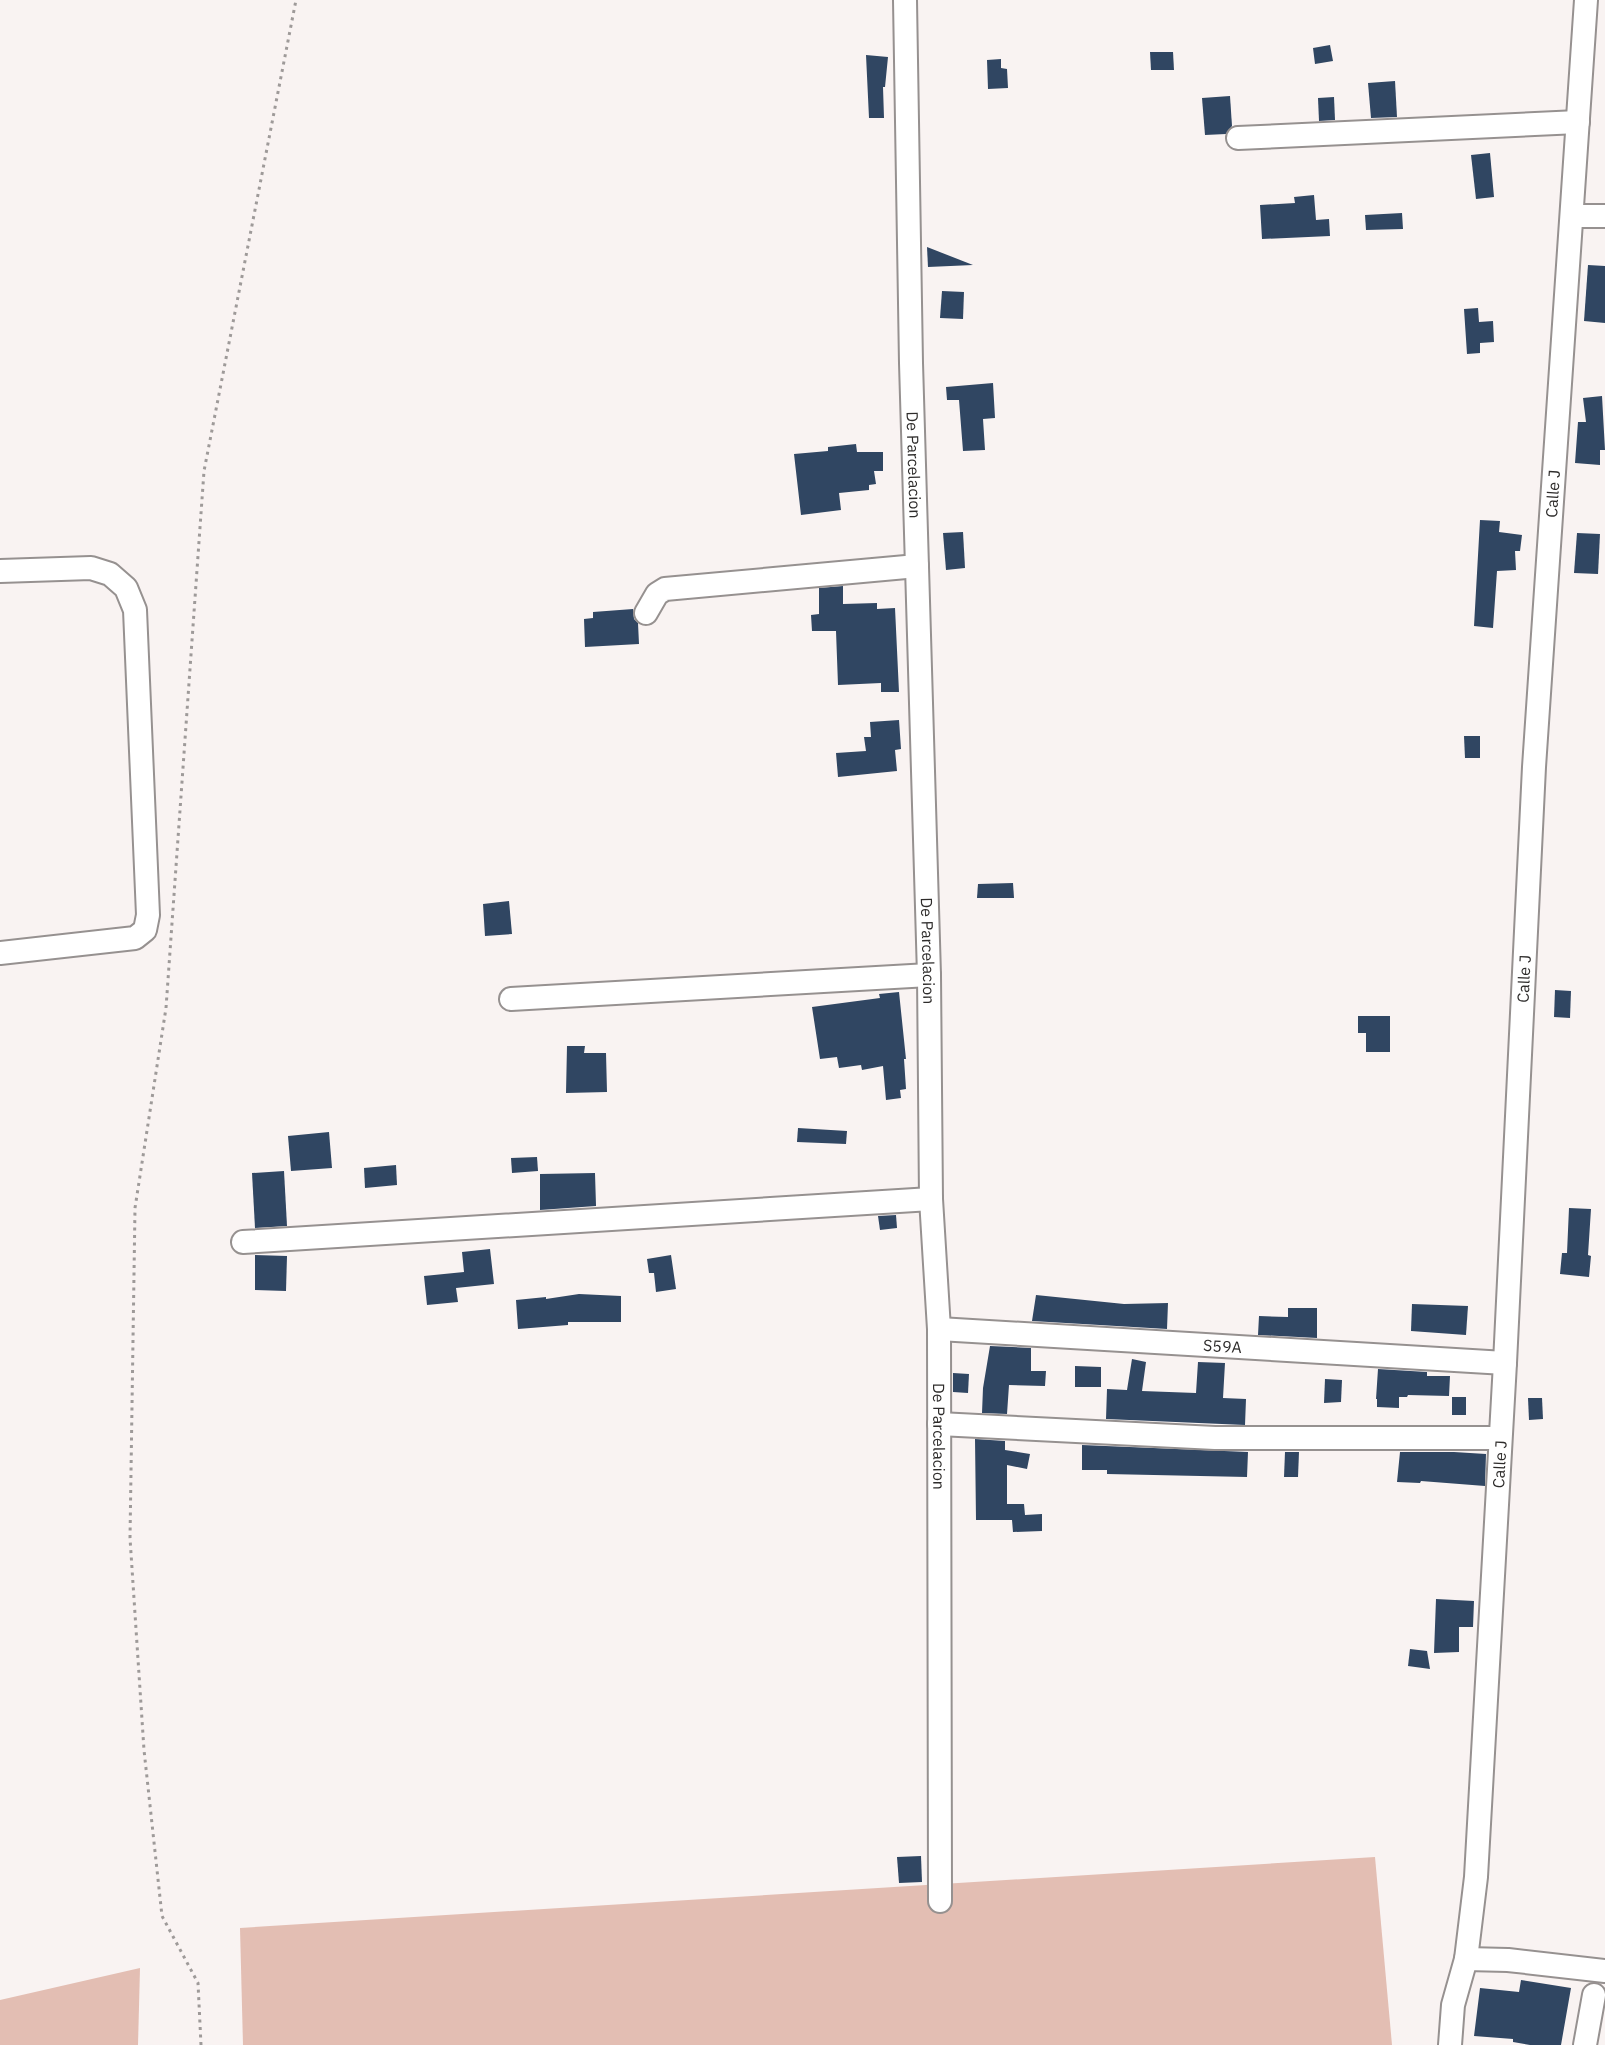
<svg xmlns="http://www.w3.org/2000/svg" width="1605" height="2045" font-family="'IBM Plex Sans',sans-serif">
  <rect width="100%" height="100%" fill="#f9f3f2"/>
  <g fill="#e3beb3">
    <path d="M 1375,1857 L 1392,2045 L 243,2045 L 240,1928 Z"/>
    <path d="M 140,1968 L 138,2045 L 0,2045 L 0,2000 Z"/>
  </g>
  <g fill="#304662">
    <path d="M 1330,45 L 1333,61 L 1315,64 L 1313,48 Z"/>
    <path d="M 1150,52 L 1173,52 L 1174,70 L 1151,70 Z"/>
    <path d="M 866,55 L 888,57 L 885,87 L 883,87 L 884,118 L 869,118 Z"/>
    <path d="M 1001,59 L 1001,68 L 1007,69 L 1008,88 L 988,89 L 987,60 Z"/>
    <path d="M 1395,81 L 1397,117 L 1371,118 L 1368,83 Z"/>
    <path d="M 1230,96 L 1232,126 L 1226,134 L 1205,135 L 1202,98 Z"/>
    <path d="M 1334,97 L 1335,120 L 1319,121 L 1318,98 Z"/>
    <path d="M 1490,153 L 1494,197 L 1476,199 L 1471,155 Z"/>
    <path d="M 1314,195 L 1316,220 L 1329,219 L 1330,236 L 1262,239 L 1260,205 L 1295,203 L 1294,197 Z"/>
    <path d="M 1402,213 L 1403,229 L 1366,230 L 1365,215 Z"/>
    <path d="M 927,247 L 973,265 L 928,267 Z"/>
    <path d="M 1588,265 L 1605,266 L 1605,323 L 1584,321 Z"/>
    <path d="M 942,291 L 964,292 L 963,319 L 940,318 Z"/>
    <path d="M 1478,308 L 1479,322 L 1493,321 L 1494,342 L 1480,343 L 1480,353 L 1467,354 L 1464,309 Z"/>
    <path d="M 993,383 L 995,418 L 983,419 L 985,450 L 963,451 L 959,400 L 947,400 L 946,387 Z"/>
    <path d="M 1602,396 L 1605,450 L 1600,450 L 1600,465 L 1575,463 L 1578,422 L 1586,422 L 1583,398 Z"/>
    <path d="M 856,444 L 857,452 L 883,452 L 883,471 L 874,471 L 876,484 L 869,485 L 869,490 L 839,493 L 841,510 L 801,515 L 794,454 L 828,451 L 828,447 Z"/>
    <path d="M 1480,520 L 1500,521 L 1499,532 L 1522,535 L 1520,551 L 1515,551 L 1516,570 L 1497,571 L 1493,628 L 1474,626 Z"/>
    <path d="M 963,532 L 965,568 L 946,570 L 943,533 Z"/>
    <path d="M 1577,533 L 1600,534 L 1598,574 L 1574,573 Z"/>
    <path d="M 843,586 L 843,604 L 877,603 L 877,609 L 895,608 L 899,692 L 881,692 L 881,683 L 838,685 L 836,631 L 812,631 L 811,615 L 819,614 L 819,588 Z"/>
    <path d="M 633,609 L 634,619 L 638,623 L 639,644 L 585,647 L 584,619 L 593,618 L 593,612 Z"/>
    <path d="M 899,720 L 901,749 L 895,750 L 897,771 L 838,777 L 836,753 L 866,751 L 864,737 L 871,737 L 870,722 Z"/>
    <path d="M 1464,736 L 1480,736 L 1480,758 L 1465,758 Z"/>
    <path d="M 1013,883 L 1014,898 L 977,898 L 978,884 Z"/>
    <path d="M 509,901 L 512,934 L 485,936 L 483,904 Z"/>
    <path d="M 1555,990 L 1571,991 L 1570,1018 L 1554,1017 Z"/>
    <path d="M 899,992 L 906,1059 L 904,1059 L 906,1089 L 900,1090 L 901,1098 L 886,1100 L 883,1066 L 862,1070 L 861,1065 L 839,1068 L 837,1057 L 820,1059 L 812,1007 L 880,998 L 879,994 Z"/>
    <path d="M 1358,1016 L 1390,1016 L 1390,1052 L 1366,1052 L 1366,1033 L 1358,1033 Z"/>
    <path d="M 567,1046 L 585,1046 L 584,1053 L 606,1053 L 607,1092 L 566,1093 Z"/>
    <path d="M 798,1128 L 847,1131 L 846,1144 L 797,1142 Z"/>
    <path d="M 329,1132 L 332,1168 L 291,1171 L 288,1136 Z"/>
    <path d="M 537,1157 L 538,1171 L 512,1173 L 511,1158 Z"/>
    <path d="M 396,1165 L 397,1185 L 365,1188 L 364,1168 Z"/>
    <path d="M 284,1171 L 287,1226 L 255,1228 L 252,1173 Z"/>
    <path d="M 595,1173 L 596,1206 L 540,1210 L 540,1174 Z"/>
    <path d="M 1569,1208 L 1591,1209 L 1588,1255 L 1591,1256 L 1589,1277 L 1560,1274 L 1562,1253 L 1567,1253 Z"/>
    <path d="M 896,1215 L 897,1228 L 880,1230 L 878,1216 Z"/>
    <path d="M 490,1249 L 494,1284 L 456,1288 L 458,1302 L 427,1305 L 424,1276 L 464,1272 L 462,1252 Z"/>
    <path d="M 255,1255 L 287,1256 L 286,1291 L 255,1290 Z"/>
    <path d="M 671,1255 L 676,1289 L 656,1292 L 654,1273 L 649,1273 L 647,1259 Z"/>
    <path d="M 579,1294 L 621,1296 L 621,1322 L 568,1322 L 568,1325 L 518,1329 L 516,1300 L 546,1297 L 546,1299 Z"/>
    <path d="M 1036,1295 L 1124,1304 L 1168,1303 L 1167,1329 L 1032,1321 Z"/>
    <path d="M 1412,1304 L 1468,1306 L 1466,1335 L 1411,1331 Z"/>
    <path d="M 1288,1308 L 1317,1308 L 1317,1338 L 1258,1335 L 1259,1316 L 1288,1317 Z"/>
    <path d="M 990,1346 L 1031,1348 L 1031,1371 L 1046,1371 L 1045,1386 L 1009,1385 L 1007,1414 L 982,1413 L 983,1388 Z"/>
    <path d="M 1132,1359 L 1146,1362 L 1142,1391 L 1196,1393 L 1198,1362 L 1225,1363 L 1223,1398 L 1246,1399 L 1245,1425 L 1106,1419 L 1107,1389 L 1127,1390 Z"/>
    <path d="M 1075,1366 L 1101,1367 L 1101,1387 L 1075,1387 Z"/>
    <path d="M 1378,1369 L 1427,1372 L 1427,1376 L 1450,1376 L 1449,1396 L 1408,1395 L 1407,1397 L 1399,1397 L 1399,1408 L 1377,1407 L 1377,1399 L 1376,1399 Z"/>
    <path d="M 953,1373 L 969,1374 L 968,1393 L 953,1392 Z"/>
    <path d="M 1325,1379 L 1342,1380 L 1341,1402 L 1324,1403 Z"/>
    <rect x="1452" y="1397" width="14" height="18"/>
    <path d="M 1528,1398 L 1542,1398 L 1543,1419 L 1529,1420 Z"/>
    <path d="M 975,1439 L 1005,1441 L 1005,1450 L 1030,1454 L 1027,1469 L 1007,1465 L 1007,1504 L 1024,1504 L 1025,1515 L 1042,1514 L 1042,1531 L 1013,1532 L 1012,1520 L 976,1520 Z"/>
    <path d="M 1082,1445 L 1248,1452 L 1247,1477 L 1107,1474 L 1107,1470 L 1082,1470 Z"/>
    <path d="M 1285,1452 L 1299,1452 L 1298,1477 L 1284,1477 Z"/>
    <path d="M 1400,1452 L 1454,1452 L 1486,1454 L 1485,1486 L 1421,1481 L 1420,1483 L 1397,1482 Z"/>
    <path d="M 1436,1599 L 1474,1601 L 1473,1627 L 1459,1627 L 1459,1652 L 1434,1653 Z"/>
    <path d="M 1410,1649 L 1427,1651 L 1430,1669 L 1408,1666 Z"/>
    <path d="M 921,1856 L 922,1882 L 899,1883 L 897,1857 Z"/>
    <path d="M 1521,1980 L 1571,1988 L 1561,2045 L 1530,2045 L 1513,2042 L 1513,2039 L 1474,2036 L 1480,1988 L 1519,1992 Z"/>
  </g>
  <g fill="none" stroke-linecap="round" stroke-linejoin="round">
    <g stroke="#969190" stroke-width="26">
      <g id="minor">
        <path id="s1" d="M 905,0 L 911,363 L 929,975 L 931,1199 L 939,1329 L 940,1901"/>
        <path d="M 1238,138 L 1578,122"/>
        <path d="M 1572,216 L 1605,216"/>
        <path d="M 0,571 L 91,568 L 110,574 L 126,588 L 135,610 L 148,915 L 145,930 L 135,938 L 0,953"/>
        <path d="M 646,613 L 657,594 L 665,589 L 917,566"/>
        <path d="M 511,999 L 929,975"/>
        <path d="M 243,1242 L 931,1199"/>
        <path id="s2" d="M 939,1329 L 1505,1363"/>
        <path d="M 939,1424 L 1215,1438 L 1500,1438"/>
        <path d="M 1466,1959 L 1508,1960 L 1605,1971"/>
        <path id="s3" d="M 1450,2045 L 1453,2005 L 1466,1959 L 1476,1877 L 1505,1363 L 1534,767 L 1586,0"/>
        <path d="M 1585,2045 L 1594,1995"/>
      </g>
    </g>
    <path stroke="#9e9a99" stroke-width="3" stroke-dasharray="3 4.5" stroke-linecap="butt" d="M 201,2045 L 198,1983 L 162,1916 L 144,1750 L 130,1538 L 135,1208 L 166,1008 L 204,471 L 296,0"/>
    <use href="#minor" stroke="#fff" stroke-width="22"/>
  </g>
  <g text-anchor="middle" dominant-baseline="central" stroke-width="6" stroke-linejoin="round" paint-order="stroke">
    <g font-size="16" fill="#2e2c2b" stroke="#fff">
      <text stroke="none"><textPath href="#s1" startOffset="465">De Parcelacion</textPath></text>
      <text stroke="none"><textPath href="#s3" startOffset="1556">Calle J</textPath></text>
      <text stroke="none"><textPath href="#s1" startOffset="951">De Parcelacion</textPath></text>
      <text stroke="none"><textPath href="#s3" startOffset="1070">Calle J</textPath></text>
      <text stroke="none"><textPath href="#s2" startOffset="284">S59A</textPath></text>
      <text stroke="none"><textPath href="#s1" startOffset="1437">De Parcelacion</textPath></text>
      <text stroke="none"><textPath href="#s3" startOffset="584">Calle J</textPath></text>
    </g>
  </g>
</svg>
